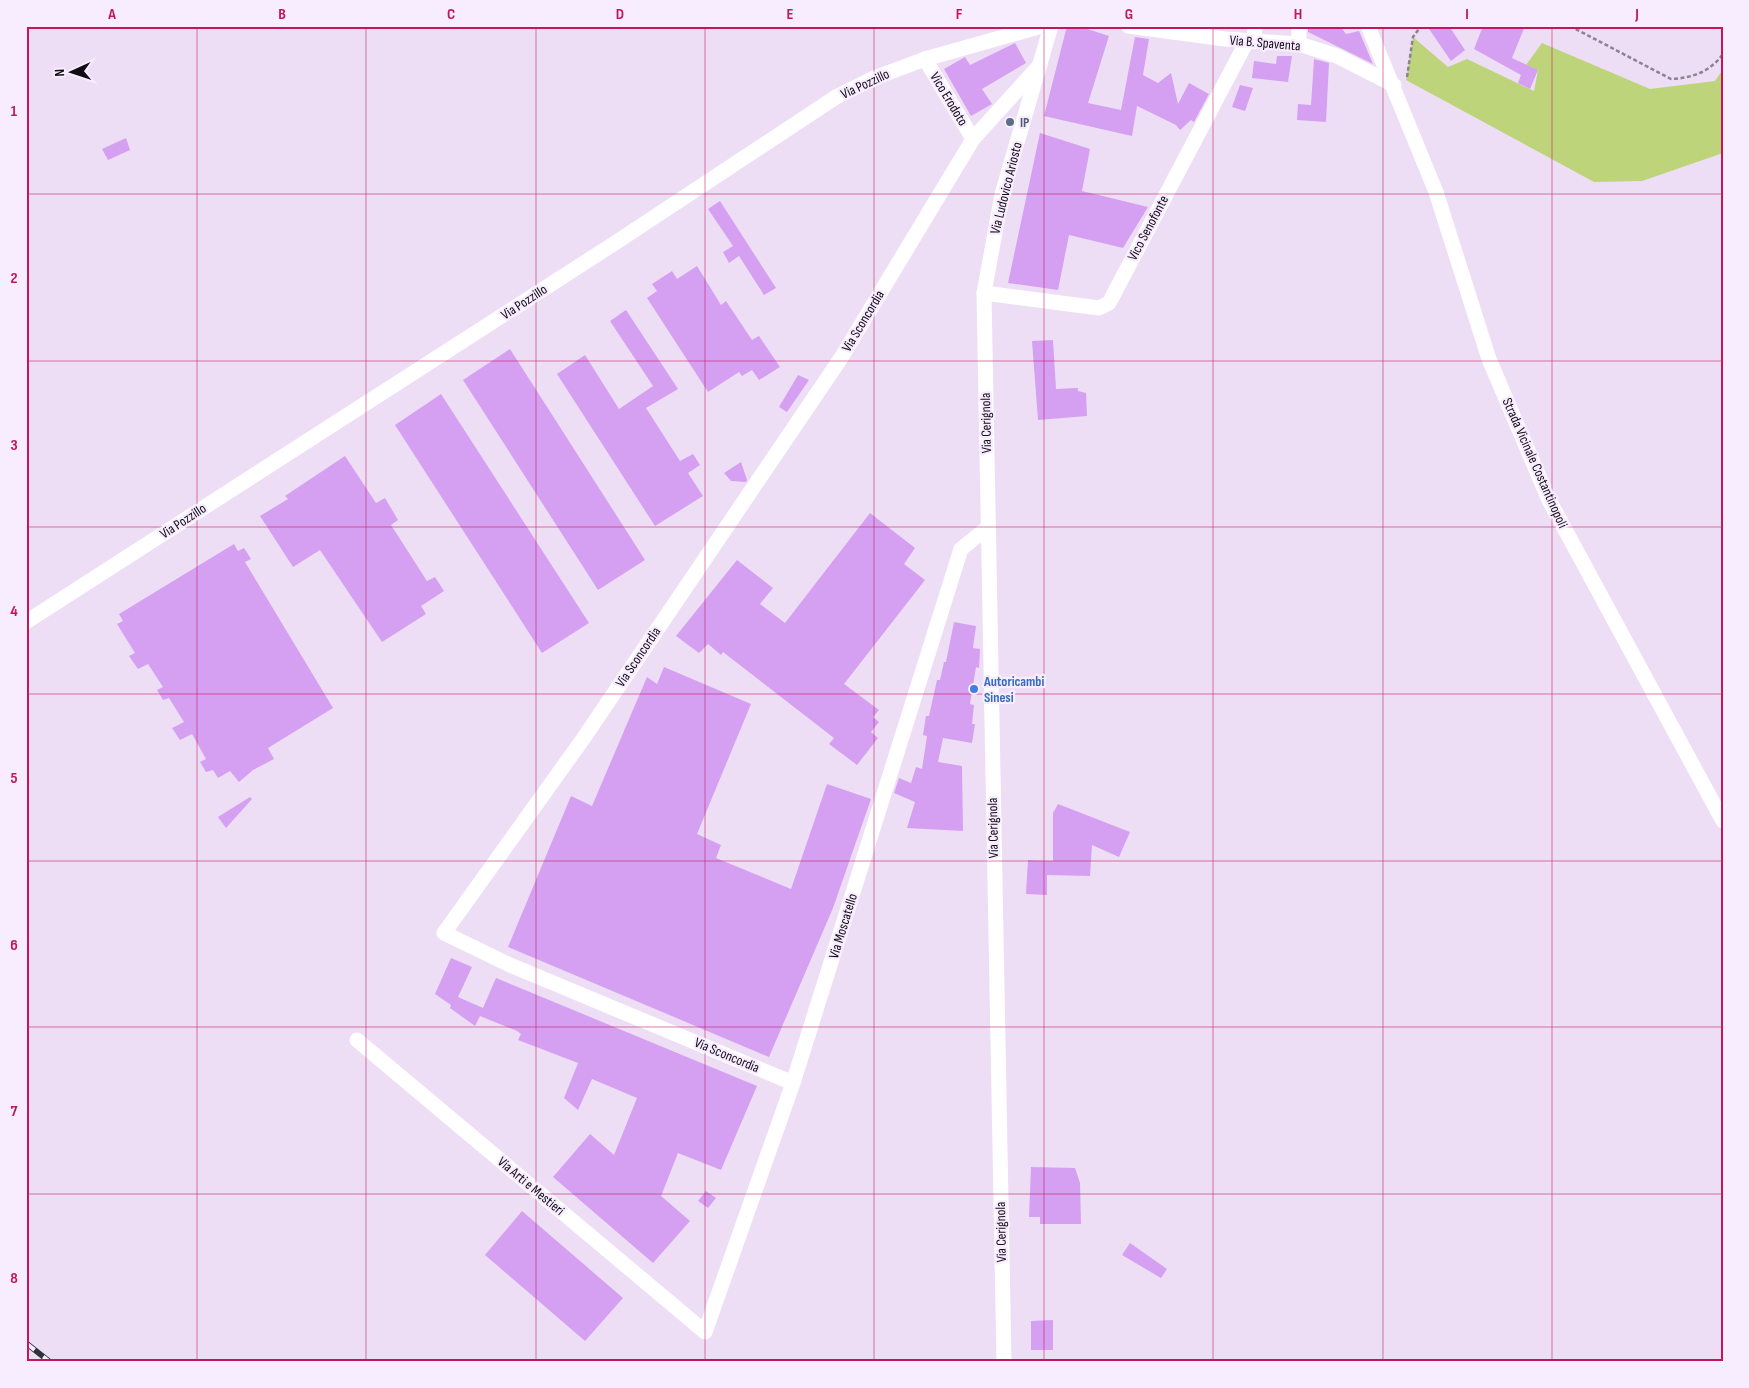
<svg xmlns="http://www.w3.org/2000/svg" width="1749" height="1388" font-family="'Sofia Sans Condensed',sans-serif">
  <rect width="100%" height="100%" fill="#eddef5"/>
  <path fill="#bdd47a" d="M 1413,37 L 1448,67 L 1467,59 L 1534,91 L 1538,70 L 1526,65 L 1542,43 L 1650,89 L 1715,81 L 1723,69 L 1723,153 L 1642,181 L 1594,182 L 1406,80 Z"/>
  <g fill="#d5a0f1">
    <path d="M 1067,26 L 1078,26 L 1109,36 L 1088,103 L 1121,110 L 1135,37 L 1149,39 L 1143,75 L 1158,83 L 1171,73 L 1178,104 L 1189,83 L 1209,94 L 1194,122 L 1191,120 L 1180,130 L 1176,125 L 1137,106 L 1132,136 L 1044,116 Z"/>
    <path d="M 1308,26 L 1340,26 L 1346,34 L 1359,31 L 1373,64 L 1308,32 Z"/>
    <path d="M 1427,26 L 1449,26 L 1465,50 L 1451,61 Z"/>
    <path d="M 1483,26 L 1525,26 L 1512,58 L 1538,70 L 1530,89 L 1518,83 L 1521,75 L 1474,49 Z"/>
    <path d="M 1015,43 L 1026,63 L 982,89 L 992,104 L 971,116 L 944,69 L 965,57 L 970,65 Z"/>
    <path d="M 1277,56 L 1292,56 L 1288,82 L 1252,78 L 1254,61 L 1276,64 Z"/>
    <path d="M 1314,59 L 1329,63 L 1326,122 L 1297,120 L 1298,104 L 1311,105 Z"/>
    <path d="M 1240,85 L 1253,88 L 1245,111 L 1232,107 Z"/>
    <path d="M 1040,133 L 1090,149 L 1082,191 L 1148,207 L 1123,248 L 1069,235 L 1058,290 L 1008,283 Z"/>
    <path d="M 126,138 L 130,150 L 108,160 L 102,149 Z"/>
    <path d="M 720,201 L 776,288 L 764,295 L 739,256 L 729,263 L 723,252 L 733,246 L 708,209 Z"/>
    <path d="M 697,266 L 721,305 L 726,301 L 752,340 L 759,336 L 780,367 L 759,380 L 752,370 L 742,376 L 739,372 L 708,392 L 647,298 L 657,291 L 652,284 L 672,271 L 677,279 Z"/>
    <path d="M 626,310 L 678,389 L 646,408 L 680,461 L 693,454 L 700,465 L 688,473 L 703,496 L 655,526 L 557,374 L 585,355 L 619,409 L 653,386 L 610,321 Z"/>
    <path d="M 1053,340 L 1056,389 L 1078,388 L 1078,391 L 1086,393 L 1087,416 L 1038,420 L 1032,341 Z"/>
    <path d="M 510,349 L 645,560 L 598,590 L 463,380 Z"/>
    <path d="M 798,375 L 809,380 L 787,412 L 779,407 Z"/>
    <path d="M 441,394 L 589,623 L 542,653 L 395,425 Z"/>
    <path d="M 345,456 L 376,503 L 385,498 L 398,520 L 391,525 L 427,581 L 435,577 L 444,591 L 421,606 L 426,614 L 382,642 L 320,550 L 293,567 L 260,516 L 288,499 L 285,496 Z"/>
    <path d="M 741,462 L 747,480 L 746,482 L 731,481 L 724,473 Z"/>
    <path d="M 870,513 L 915,548 L 904,564 L 925,580 L 844,684 L 879,710 L 873,717 L 879,722 L 871,732 L 878,738 L 857,765 L 829,744 L 834,738 L 723,652 L 721,655 L 708,644 L 699,653 L 676,636 L 737,560 L 773,588 L 760,604 L 785,623 Z"/>
    <path d="M 234,544 L 238,551 L 244,548 L 251,559 L 245,562 L 333,708 L 268,748 L 274,759 L 253,770 L 239,782 L 230,771 L 218,778 L 213,770 L 206,772 L 200,762 L 206,759 L 192,734 L 180,740 L 172,728 L 184,722 L 169,698 L 163,700 L 157,690 L 163,687 L 148,664 L 138,669 L 129,656 L 135,653 L 117,624 L 123,621 L 119,614 Z"/>
    <path d="M 954,622 L 976,626 L 973,648 L 980,649 L 979,668 L 976,667 L 970,704 L 974,705 L 972,724 L 975,724 L 972,743 L 943,738 L 938,762 L 962,766 L 963,831 L 907,828 L 915,802 L 894,793 L 899,778 L 911,783 L 916,767 L 922,769 L 927,736 L 923,735 L 926,716 L 929,716 L 937,680 L 940,680 L 944,662 L 946,662 Z"/>
    <path d="M 664,667 L 751,704 L 697,834 L 721,845 L 716,858 L 791,889 L 827,784 L 871,799 L 833,908 L 769,1057 L 508,947 L 571,796 L 592,806 L 647,677 L 657,684 Z"/>
    <path d="M 250,797 L 252,799 L 226,828 L 218,817 Z"/>
    <path d="M 1058,804 L 1130,832 L 1119,857 L 1092,845 L 1090,876 L 1047,875 L 1047,895 L 1026,894 L 1028,860 L 1053,861 L 1053,813 Z"/>
    <path d="M 451,958 L 472,967 L 458,997 L 483,1008 L 496,978 L 757,1086 L 721,1170 L 678,1153 L 661,1196 L 690,1221 L 653,1263 L 553,1177 L 590,1134 L 614,1155 L 637,1098 L 592,1079 L 578,1110 L 564,1098 L 578,1063 L 518,1040 L 521,1034 L 517,1031 L 480,1016 L 475,1026 L 450,1008 L 451,1005 L 435,994 Z"/>
    <path d="M 1031,1167 L 1075,1168 L 1080,1183 L 1081,1224 L 1040,1224 L 1040,1217 L 1029,1217 Z"/>
    <path d="M 706,1191 L 716,1198 L 708,1208 L 698,1201 Z"/>
    <path d="M 522,1211 L 623,1298 L 585,1341 L 485,1255 Z"/>
    <path d="M 1130,1243 L 1167,1269 L 1161,1278 L 1122,1255 Z"/>
    <path d="M 1053,1320 L 1053,1350 L 1031,1350 L 1031,1321 Z"/>
  </g>
  <g fill="none" stroke-linecap="round" stroke-linejoin="round">
    <g stroke="#8d8293" stroke-width="2.5" stroke-dasharray="4 2.5" stroke-linecap="butt">
      <path d="M 1570,26 L 1671,79 C 1692,78 1710,72 1723,54"/>
      <path d="M 1407,77 L 1413,37 L 1421,26"/>
      <path d="M 26,1360 L 29,1362"/>
    </g>
    <g stroke="#fff" stroke-width="15">
      <path d="M 1128,26 L 1225,39 L 1299,44 L 1337,56 L 1394,85"/>
      <path d="M 1368,26 L 1436,192 L 1489,359 L 1549,500 L 1723,821"/>
      <path d="M 1254,42 L 1255,26"/>
      <path d="M 1299,44 L 1299,26"/>
      <path d="M 925,59 L 973,139"/>
      <path d="M 984,293 L 1099,308 L 1109,303 L 1247,41"/>
      <path d="M 26,622 L 615,243 L 836,97 L 874,78 L 925,59 L 1042,26"/>
      <path d="M 357,1040 L 705,1332 L 793,1083 L 961,549 L 987,528"/>
      <path d="M 793,1083 L 510,965 L 444,933 L 583,739 L 841,358 L 973,139 L 1040,65"/>
      <path d="M 1004,1362 L 984,293 L 1002,194 L 1051,26"/>
    </g>
    <g stroke="#352f39" stroke-width="5.5">
      <path id="rail" d="M 26,1343 L 50,1362"/>
    </g>
    <use href="#rail" stroke="#f8ecff" stroke-width="4" stroke-dasharray="11" stroke-linecap="butt"/>
  </g>
  <path fill="none" stroke="#c2185b" stroke-width="1" stroke-opacity="0.55" d="M 197,26 L 197,1362M 366,26 L 366,1362M 536,26 L 536,1362M 705,26 L 705,1362M 874,26 L 874,1362M 1044,26 L 1044,1362M 1213,26 L 1213,1362M 1383,26 L 1383,1362M 1552,26 L 1552,1362M 26,194 L 1723,194M 26,361 L 1723,361M 26,527 L 1723,527M 26,694 L 1723,694M 26,861 L 1723,861M 26,1027 L 1723,1027M 26,1194 L 1723,1194"/>
  <circle fill="#5c6f8a" stroke="#f8ecff" stroke-width="2" cx="1010" cy="122" r="5"/>
  <circle fill="#3f7fe0" stroke="#f8ecff" stroke-width="2" cx="974" cy="689" r="5"/>
  <g text-anchor="middle" dominant-baseline="central" stroke-width="4.5" stroke-linejoin="round" paint-order="stroke">
    <g font-size="14" fill="#110c14" stroke="#f8ecff">
      <text transform="translate(1265 43) rotate(5)">Via B. Spaventa</text>
      <text transform="translate(865 84) rotate(-25)">Via Pozzillo</text>
      <text transform="translate(949 99) rotate(59)">Vico Erodoto</text>
      <text transform="translate(1006 188) rotate(-76)">Via Ludovico Ariosto</text>
      <text transform="translate(1148 228) rotate(-62)">Vico Senofonte</text>
      <text transform="translate(524 302) rotate(-33)">Via Pozzillo</text>
      <text transform="translate(863 321) rotate(-59)">Via Sconcordia</text>
      <text transform="translate(986 423) rotate(-91)">Via Cerignola</text>
      <text transform="translate(1535 463) rotate(66)">Strada Vicinale Costantinopoli</text>
      <text transform="translate(183 521) rotate(-33)">Via Pozzillo</text>
      <text transform="translate(638 657) rotate(-56)">Via Sconcordia</text>
      <text transform="translate(993 828) rotate(-91)">Via Cerignola</text>
      <text transform="translate(843 926) rotate(-73)">Via Moscatello</text>
      <text transform="translate(727 1055) rotate(23)">Via Sconcordia</text>
      <text transform="translate(531 1186) rotate(40)">Via Arti e Mestieri</text>
      <text transform="translate(1001 1232) rotate(-91)">Via Cerignola</text>
    </g>
    <g font-size="14" font-weight="bold" fill="#4e5e75" stroke="#f8ecff" text-anchor="start">
      <text x="1020" y="122">IP</text>
    </g>
    <g font-size="14" font-weight="bold" fill="#366cbe" stroke="#f8ecff" text-anchor="start">
      <text x="984" y="681">Autoricambi<tspan x="984" dy="16">Sinesi</tspan></text>
    </g>
  </g>
  <rect width="1749" height="1388" fill="none" stroke="#f8ecff" stroke-width="55"/>
  <g transform="translate(72 72) rotate(267)" stroke="#f8ecff" stroke-width="4" paint-order="stroke">
  <path d="M0-4L9 19L0 12L-9 19Z" fill="#110c14"/>
  <text y="-8" font-size="14" font-weight="bold" text-anchor="middle" fill="#110c14">N</text>
  </g>
  <rect x="28" y="28" width="1694" height="1332" fill="none" stroke="#c2185b" stroke-width="2"/>
  <g font-size="16" text-anchor="middle" font-weight="bold" fill="#c2185b">
    <text x="112" y="19">A</text>
    <text x="282" y="19">B</text>
    <text x="451" y="19">C</text>
    <text x="620" y="19">D</text>
    <text x="790" y="19">E</text>
    <text x="959" y="19">F</text>
    <text x="1129" y="19">G</text>
    <text x="1298" y="19">H</text>
    <text x="1467" y="19">I</text>
    <text x="1637" y="19">J</text>
    <text x="14" y="116">1</text>
    <text x="14" y="283">2</text>
    <text x="14" y="450">3</text>
    <text x="14" y="616">4</text>
    <text x="14" y="783">5</text>
    <text x="14" y="950">6</text>
    <text x="14" y="1116">7</text>
    <text x="14" y="1283">8</text>
  </g>
</svg>
